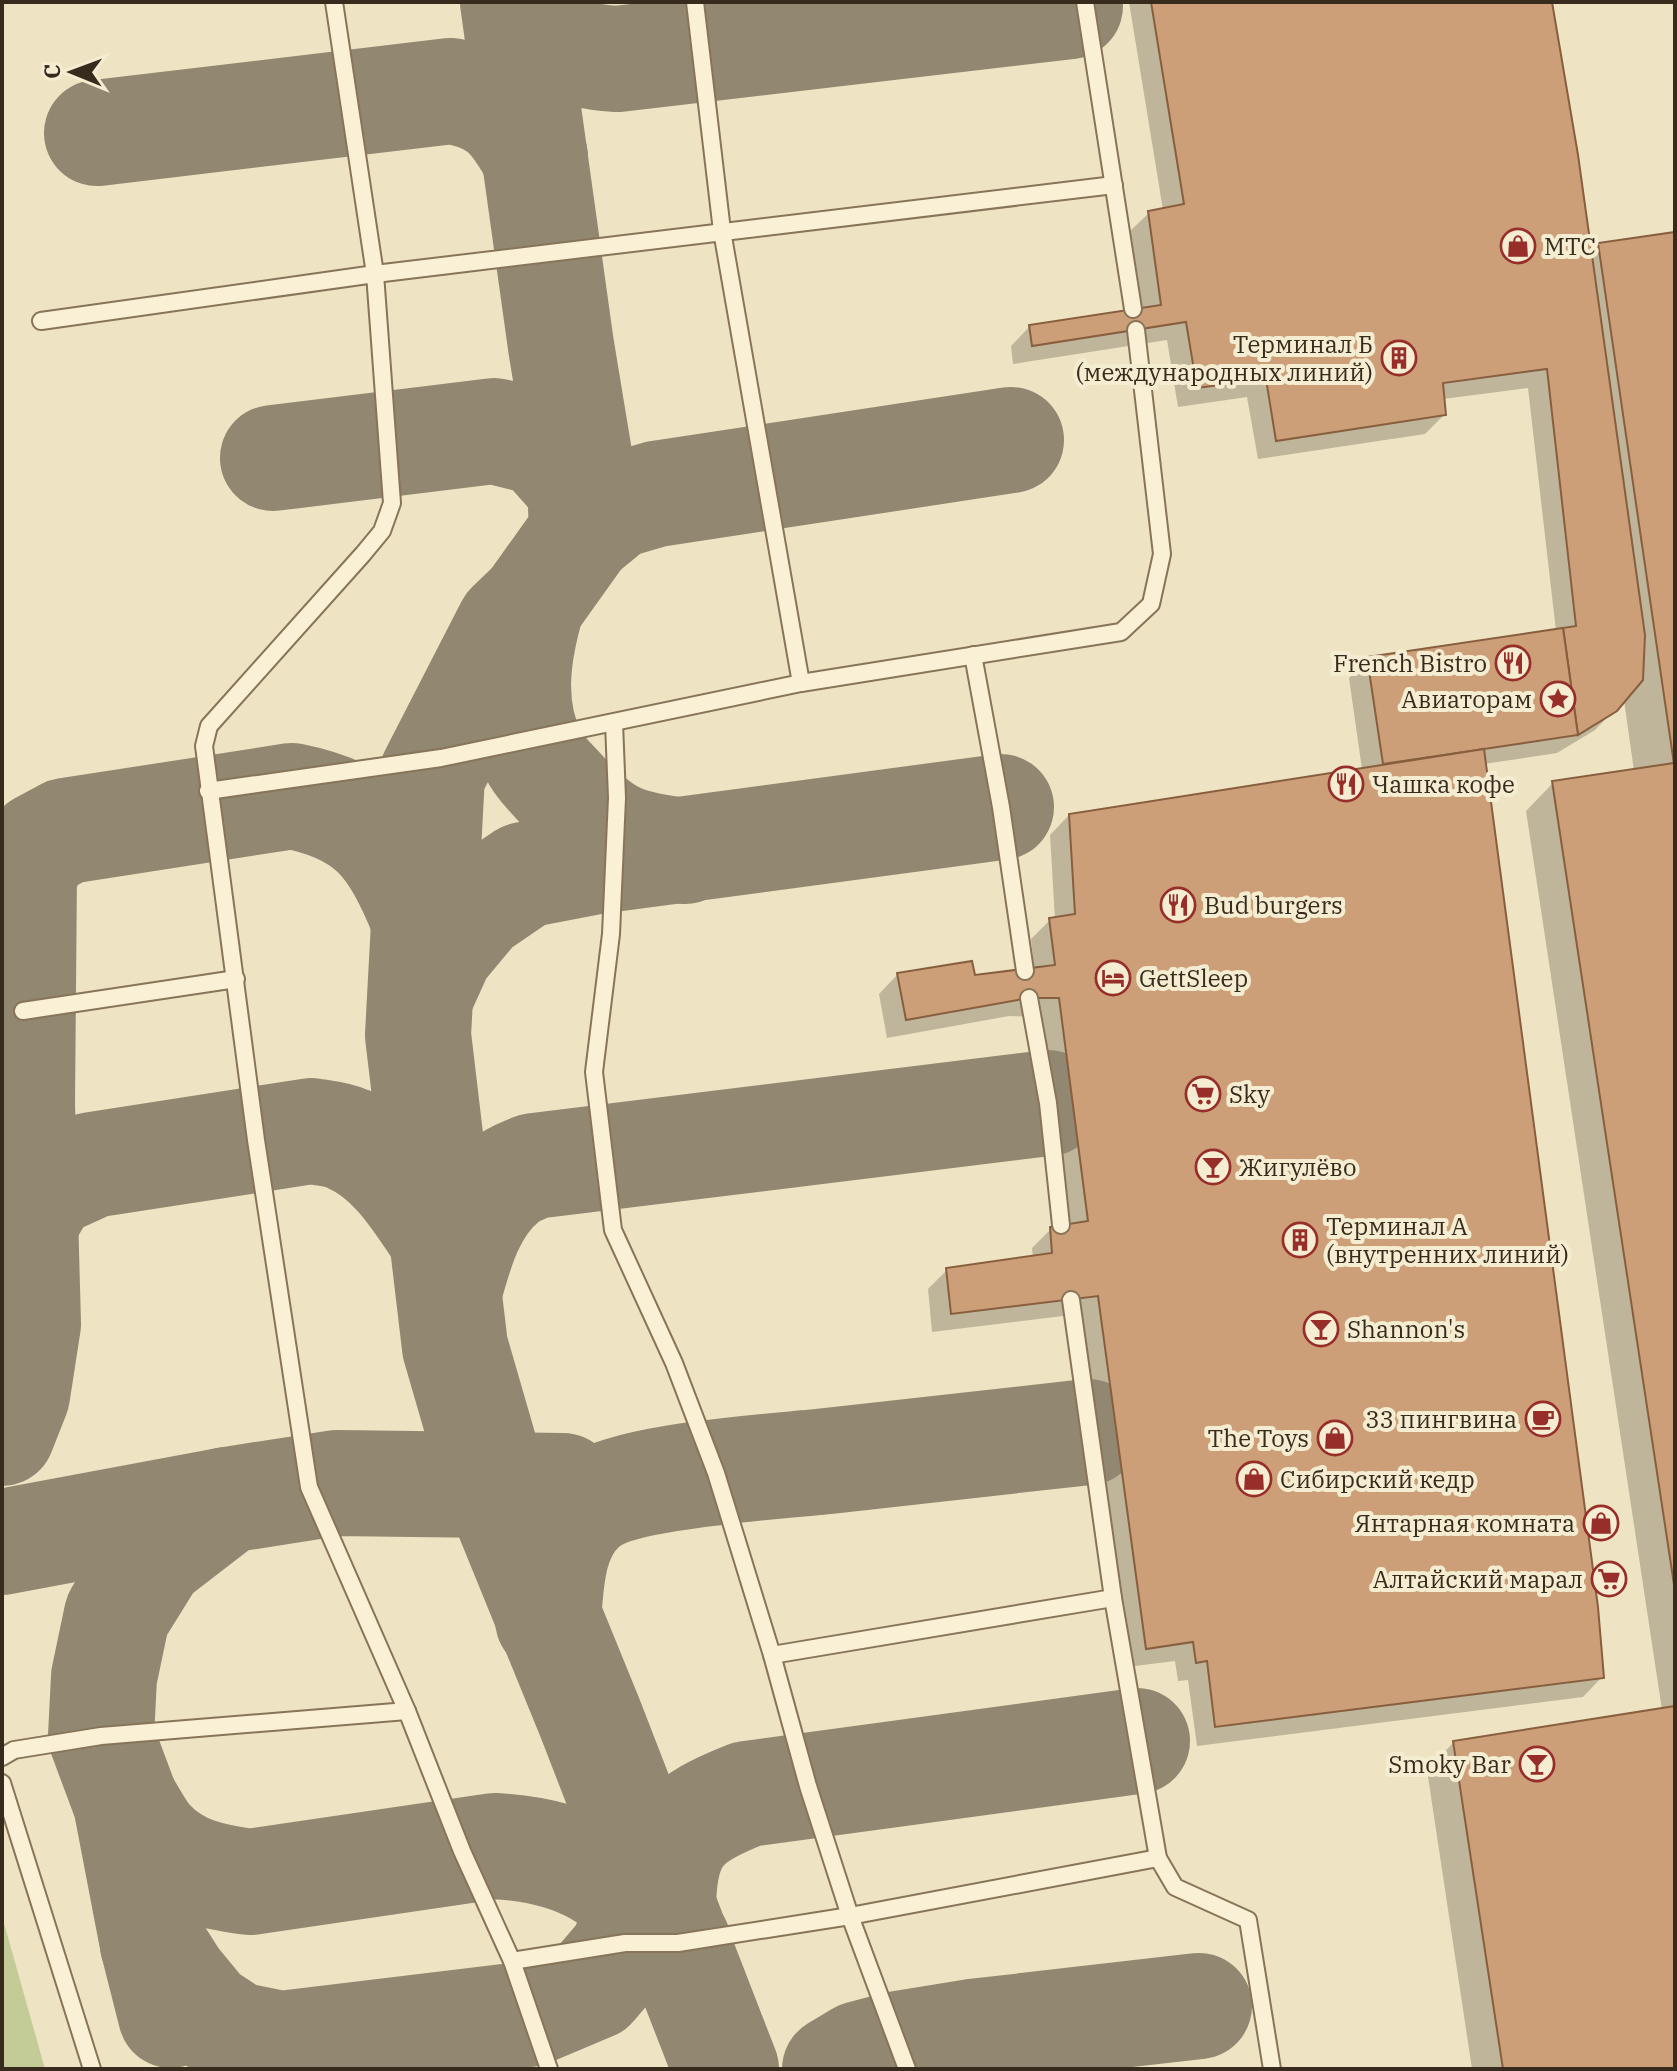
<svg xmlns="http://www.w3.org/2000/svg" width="1677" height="2071" font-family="'IBM Plex Serif',serif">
  <rect width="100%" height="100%" fill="#eee3c2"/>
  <path fill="#c3cc96" d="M 2,1916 L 45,2069 L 2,2069 Z"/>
  <path fill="#0003" d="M 1129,2 L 1550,2 L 1590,255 L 1599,245 L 1675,234 L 1675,2069 L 1472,2069 L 1427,1770 L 1454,1742 L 1662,1710 L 1526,811 L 1553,783 L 1634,771 L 1624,700 L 1595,730 L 1557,753 L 1484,764 L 1602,1677 L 1583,1697 L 1197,1746 L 1188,1680 L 1178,1681 L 1175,1661 L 1127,1667 L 1079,1314 L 932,1332 L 928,1289 L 947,1270 L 1033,1258 L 1032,1248 L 1051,1229 L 1067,1226 L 1041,1017 L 1009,1016 L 887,1038 L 879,994 L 898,974 L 973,977 L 1034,970 L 1031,939 L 1050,920 L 1055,919 L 1050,835 L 1069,815 L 1362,769 L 1349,678 L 1368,659 L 1556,631 L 1528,388 L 1443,399 L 1444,415 L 1425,434 L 1258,459 L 1247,397 L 1178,407 L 1167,340 L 1013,364 L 1011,346 L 1030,326 L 1140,310 L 1129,232 L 1149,213 L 1163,210 Z"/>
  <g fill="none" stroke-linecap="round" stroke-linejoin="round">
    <g stroke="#928770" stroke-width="106">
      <path d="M 513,2 L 561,346 L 579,455 L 582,533 L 532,603 L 509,625 L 432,775 L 418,1035 L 455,1347 L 495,1485 L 590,1718 L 726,2069"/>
      <path d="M 514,2 C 546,41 565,56 617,59 L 1070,6"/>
      <path d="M 97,133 L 451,91 C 499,99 512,117 535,157"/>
      <path d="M 273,458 L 494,431 L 535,441 L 549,451 L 580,486"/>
      <path d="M 582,533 L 615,506 L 656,494 L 1011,440"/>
      <path d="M 532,603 C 517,654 509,709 535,758 C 542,770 554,781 563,791 C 606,837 624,844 685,851"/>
      <path d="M 421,994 L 441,950 L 476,908 L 524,875 L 597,861 L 1001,807"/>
      <path d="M 25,1222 L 46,1186 L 92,1165 L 311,1131 C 323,1133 337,1134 348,1139 C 391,1157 416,1199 441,1236"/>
      <path d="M 449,1291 C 460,1251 472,1207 506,1180 C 513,1174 525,1170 534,1166 L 1048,1103"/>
      <path d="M 2,1433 L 17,1395 L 28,1324 L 22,1104 L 24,872 L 40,845 L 66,831 L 292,796 C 369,811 394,845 422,915"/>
      <path d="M 2,1542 L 227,1500 L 336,1483 L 563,1486"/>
      <path d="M 548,1620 C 551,1581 552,1535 584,1507 C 622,1475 774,1467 828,1461 C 915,1451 1002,1442 1088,1432"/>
      <path d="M 126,1803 C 134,1815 141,1830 151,1841 C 177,1870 213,1877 250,1882 L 495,1846 C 583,1851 620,1881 678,1943"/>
      <path d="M 663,1905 C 665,1835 684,1819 747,1794 L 1137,1741"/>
      <path d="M 153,1944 L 176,1980 L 204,2014 L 236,2035 L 280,2044 L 529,2014 L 593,1987 L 622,1953 L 641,1903 L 638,1841"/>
      <path d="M 171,2015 L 153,1944 L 126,1803 L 101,1736 L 104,1677 L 117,1615 L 153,1557 L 227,1500"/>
      <path d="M 835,2069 L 860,2054 L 898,2044 L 972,2032 L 1199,2006"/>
    </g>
  </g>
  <g fill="#cc9f78" stroke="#875f3f" stroke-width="2">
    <path d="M 1151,2 L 1552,2 L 1578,155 L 1645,635 L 1643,680 L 1617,711 L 1578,735 L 1563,628 L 1576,626 L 1547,369 L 1443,383 L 1446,415 L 1276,441 L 1266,379 L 1197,388 L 1186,322 L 1032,346 L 1029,325 L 1161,305 L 1148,211 L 1184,204 Z"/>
    <path d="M 1675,232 L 1675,771 L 1598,243 Z"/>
    <path d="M 1563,628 L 1578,735 L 1383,764 L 1367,657 Z"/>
    <path d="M 1484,749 L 1598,1607 L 1604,1678 L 1215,1727 L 1207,1661 L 1196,1663 L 1193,1642 L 1146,1649 L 1098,1296 L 951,1314 L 946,1268 L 1052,1253 L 1050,1227 L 1088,1221 L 1059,998 L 1029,998 L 906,1020 L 897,973 L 972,961 L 975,975 L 1055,965 L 1049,918 L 1075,914 L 1069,814 Z"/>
    <path d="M 1674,763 L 1675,771 L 1675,1591 L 1552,781 Z"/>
    <path d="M 1675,1706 L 1675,2069 L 1503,2069 L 1453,1741 Z"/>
  </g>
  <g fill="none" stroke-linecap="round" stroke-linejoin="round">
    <g stroke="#887459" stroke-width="20">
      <g id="service">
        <path d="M 334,2 L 375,274 L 1114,185"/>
        <path d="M 695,2 L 722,231 L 801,683"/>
        <path d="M 1085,2 L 1133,309"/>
        <path d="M 41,321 L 375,274 L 392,503 L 382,531 L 363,554 L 209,726 L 204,746 L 256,1140 L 309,1487 L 407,1711 L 462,1851 L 512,1961 L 549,2069"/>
        <path d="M 973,655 L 1001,807 L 1025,971"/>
        <path d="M 614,723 L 617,798 L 611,934 L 594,1072 L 613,1230 L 674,1363 L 716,1473 L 772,1655 L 808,1786 L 850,1916 L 907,2069"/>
        <path d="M 208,791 L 441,758 L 801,683 L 1121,632 L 1151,604 L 1162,554 L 1136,330"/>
        <path d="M 1029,998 L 1048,1103 L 1061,1225"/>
        <path d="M 23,1011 L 236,979"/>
        <path d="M 1071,1300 L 1113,1598 L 1158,1858 L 1175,1887 L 1248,1920 L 1272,2069"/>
        <path d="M 772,1655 L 1113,1598"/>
        <path d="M 2,1757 L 14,1750 L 101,1736 L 407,1711"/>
        <path d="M 2,1783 L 92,2069"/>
        <path d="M 512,1961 L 625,1943 L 678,1943 L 850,1916 L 1158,1858"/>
      </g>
    </g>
    <use href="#service" stroke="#f9f0d5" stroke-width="16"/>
  </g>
  <defs>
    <g id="shop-ring" transform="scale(1.8)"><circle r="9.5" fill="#f5edd1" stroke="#972e29" stroke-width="1.5"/><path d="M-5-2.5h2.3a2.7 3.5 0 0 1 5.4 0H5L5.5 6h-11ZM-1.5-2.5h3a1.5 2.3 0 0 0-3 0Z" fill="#972e29"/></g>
    <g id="building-ring" transform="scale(1.8)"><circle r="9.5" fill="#f5edd1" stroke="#972e29" stroke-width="1.5"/><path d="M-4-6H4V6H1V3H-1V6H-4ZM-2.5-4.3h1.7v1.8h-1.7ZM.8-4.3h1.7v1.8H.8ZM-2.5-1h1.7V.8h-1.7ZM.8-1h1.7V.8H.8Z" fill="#972e29"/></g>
    <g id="restaurant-ring" transform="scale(1.8)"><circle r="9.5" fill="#f5edd1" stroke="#972e29" stroke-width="1.5"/><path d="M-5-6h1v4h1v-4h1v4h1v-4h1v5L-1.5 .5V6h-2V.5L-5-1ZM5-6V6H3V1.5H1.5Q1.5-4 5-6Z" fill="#972e29"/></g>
    <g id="sight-ring" transform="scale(1.8)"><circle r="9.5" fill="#f5edd1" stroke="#972e29" stroke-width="1.5"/><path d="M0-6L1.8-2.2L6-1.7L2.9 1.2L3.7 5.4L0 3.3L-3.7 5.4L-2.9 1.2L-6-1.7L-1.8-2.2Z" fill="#972e29"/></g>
    <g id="hotel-ring" transform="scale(1.8)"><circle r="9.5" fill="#f5edd1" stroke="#972e29" stroke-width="1.5"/><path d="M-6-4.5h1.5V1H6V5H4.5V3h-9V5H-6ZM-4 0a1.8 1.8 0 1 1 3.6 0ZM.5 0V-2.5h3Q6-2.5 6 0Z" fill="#972e29"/></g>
    <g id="supermarket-ring" transform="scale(1.8)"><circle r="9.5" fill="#f5edd1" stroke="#972e29" stroke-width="1.5"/><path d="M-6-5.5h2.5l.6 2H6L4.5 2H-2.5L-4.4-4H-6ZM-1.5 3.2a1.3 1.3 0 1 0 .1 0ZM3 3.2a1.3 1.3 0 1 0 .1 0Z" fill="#972e29"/></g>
    <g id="bar-ring" transform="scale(1.8)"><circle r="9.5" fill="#f5edd1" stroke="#972e29" stroke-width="1.5"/><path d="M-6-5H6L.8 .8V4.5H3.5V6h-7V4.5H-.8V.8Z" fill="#972e29"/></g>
    <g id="cafe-ring" transform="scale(1.8)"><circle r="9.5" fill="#f5edd1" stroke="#972e29" stroke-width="1.5"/><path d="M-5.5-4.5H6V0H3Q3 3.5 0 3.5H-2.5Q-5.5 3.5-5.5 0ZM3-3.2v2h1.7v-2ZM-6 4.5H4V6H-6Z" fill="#972e29"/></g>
  </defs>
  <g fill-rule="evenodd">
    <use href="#shop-ring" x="1518" y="246"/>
    <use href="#building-ring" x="1399" y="358"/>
    <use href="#restaurant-ring" x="1513" y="663"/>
    <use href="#sight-ring" x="1558" y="699"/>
    <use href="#restaurant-ring" x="1346" y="784"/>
    <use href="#restaurant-ring" x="1178" y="905"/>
    <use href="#hotel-ring" x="1113" y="978"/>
    <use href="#supermarket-ring" x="1203" y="1094"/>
    <use href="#bar-ring" x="1213" y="1167"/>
    <use href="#building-ring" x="1300" y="1240"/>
    <use href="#bar-ring" x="1321" y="1329"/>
    <use href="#cafe-ring" x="1543" y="1419"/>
    <use href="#shop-ring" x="1335" y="1438"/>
    <use href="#shop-ring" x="1254" y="1479"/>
    <use href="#shop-ring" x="1601" y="1523"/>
    <use href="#supermarket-ring" x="1609" y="1579"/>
    <use href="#bar-ring" x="1537" y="1764"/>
  </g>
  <g text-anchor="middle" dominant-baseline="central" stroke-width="8" stroke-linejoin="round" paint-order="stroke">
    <g font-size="24" fill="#372b1d" stroke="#f5edd1" text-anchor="start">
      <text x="1544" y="246">МТС</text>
      <text x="1373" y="344" text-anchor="end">Терминал Б<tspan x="1373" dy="28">(международных линий)</tspan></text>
      <text x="1487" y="663" text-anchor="end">French Bistro</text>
      <text x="1532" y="699" text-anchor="end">Авиаторам</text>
      <text x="1372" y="784">Чашка кофе</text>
      <text x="1204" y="905">Bud burgers</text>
      <text x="1139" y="978">GettSleep</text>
      <text x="1229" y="1094">Sky</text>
      <text x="1239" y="1167">Жигулёво</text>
      <text x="1326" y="1226">Терминал А<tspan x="1326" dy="28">(внутренних линий)</tspan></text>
      <text x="1347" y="1329">Shannon's</text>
      <text x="1517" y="1419" text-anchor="end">33 пингвина</text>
      <text x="1309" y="1438" text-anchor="end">The Toys</text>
      <text x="1280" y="1479">Сибирский кедр</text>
      <text x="1575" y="1523" text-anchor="end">Янтарная комната</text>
      <text x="1583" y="1579" text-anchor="end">Алтайский марал</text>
      <text x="1511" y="1764" text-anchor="end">Smoky Bar</text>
    </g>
  </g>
  <rect width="1677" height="2071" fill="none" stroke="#372b1d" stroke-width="8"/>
  <g transform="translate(72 72) rotate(271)" stroke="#f5edd1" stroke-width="6" paint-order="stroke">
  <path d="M0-6L14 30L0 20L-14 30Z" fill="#372b1d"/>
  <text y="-12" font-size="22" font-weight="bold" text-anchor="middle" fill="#372b1d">С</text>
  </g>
</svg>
